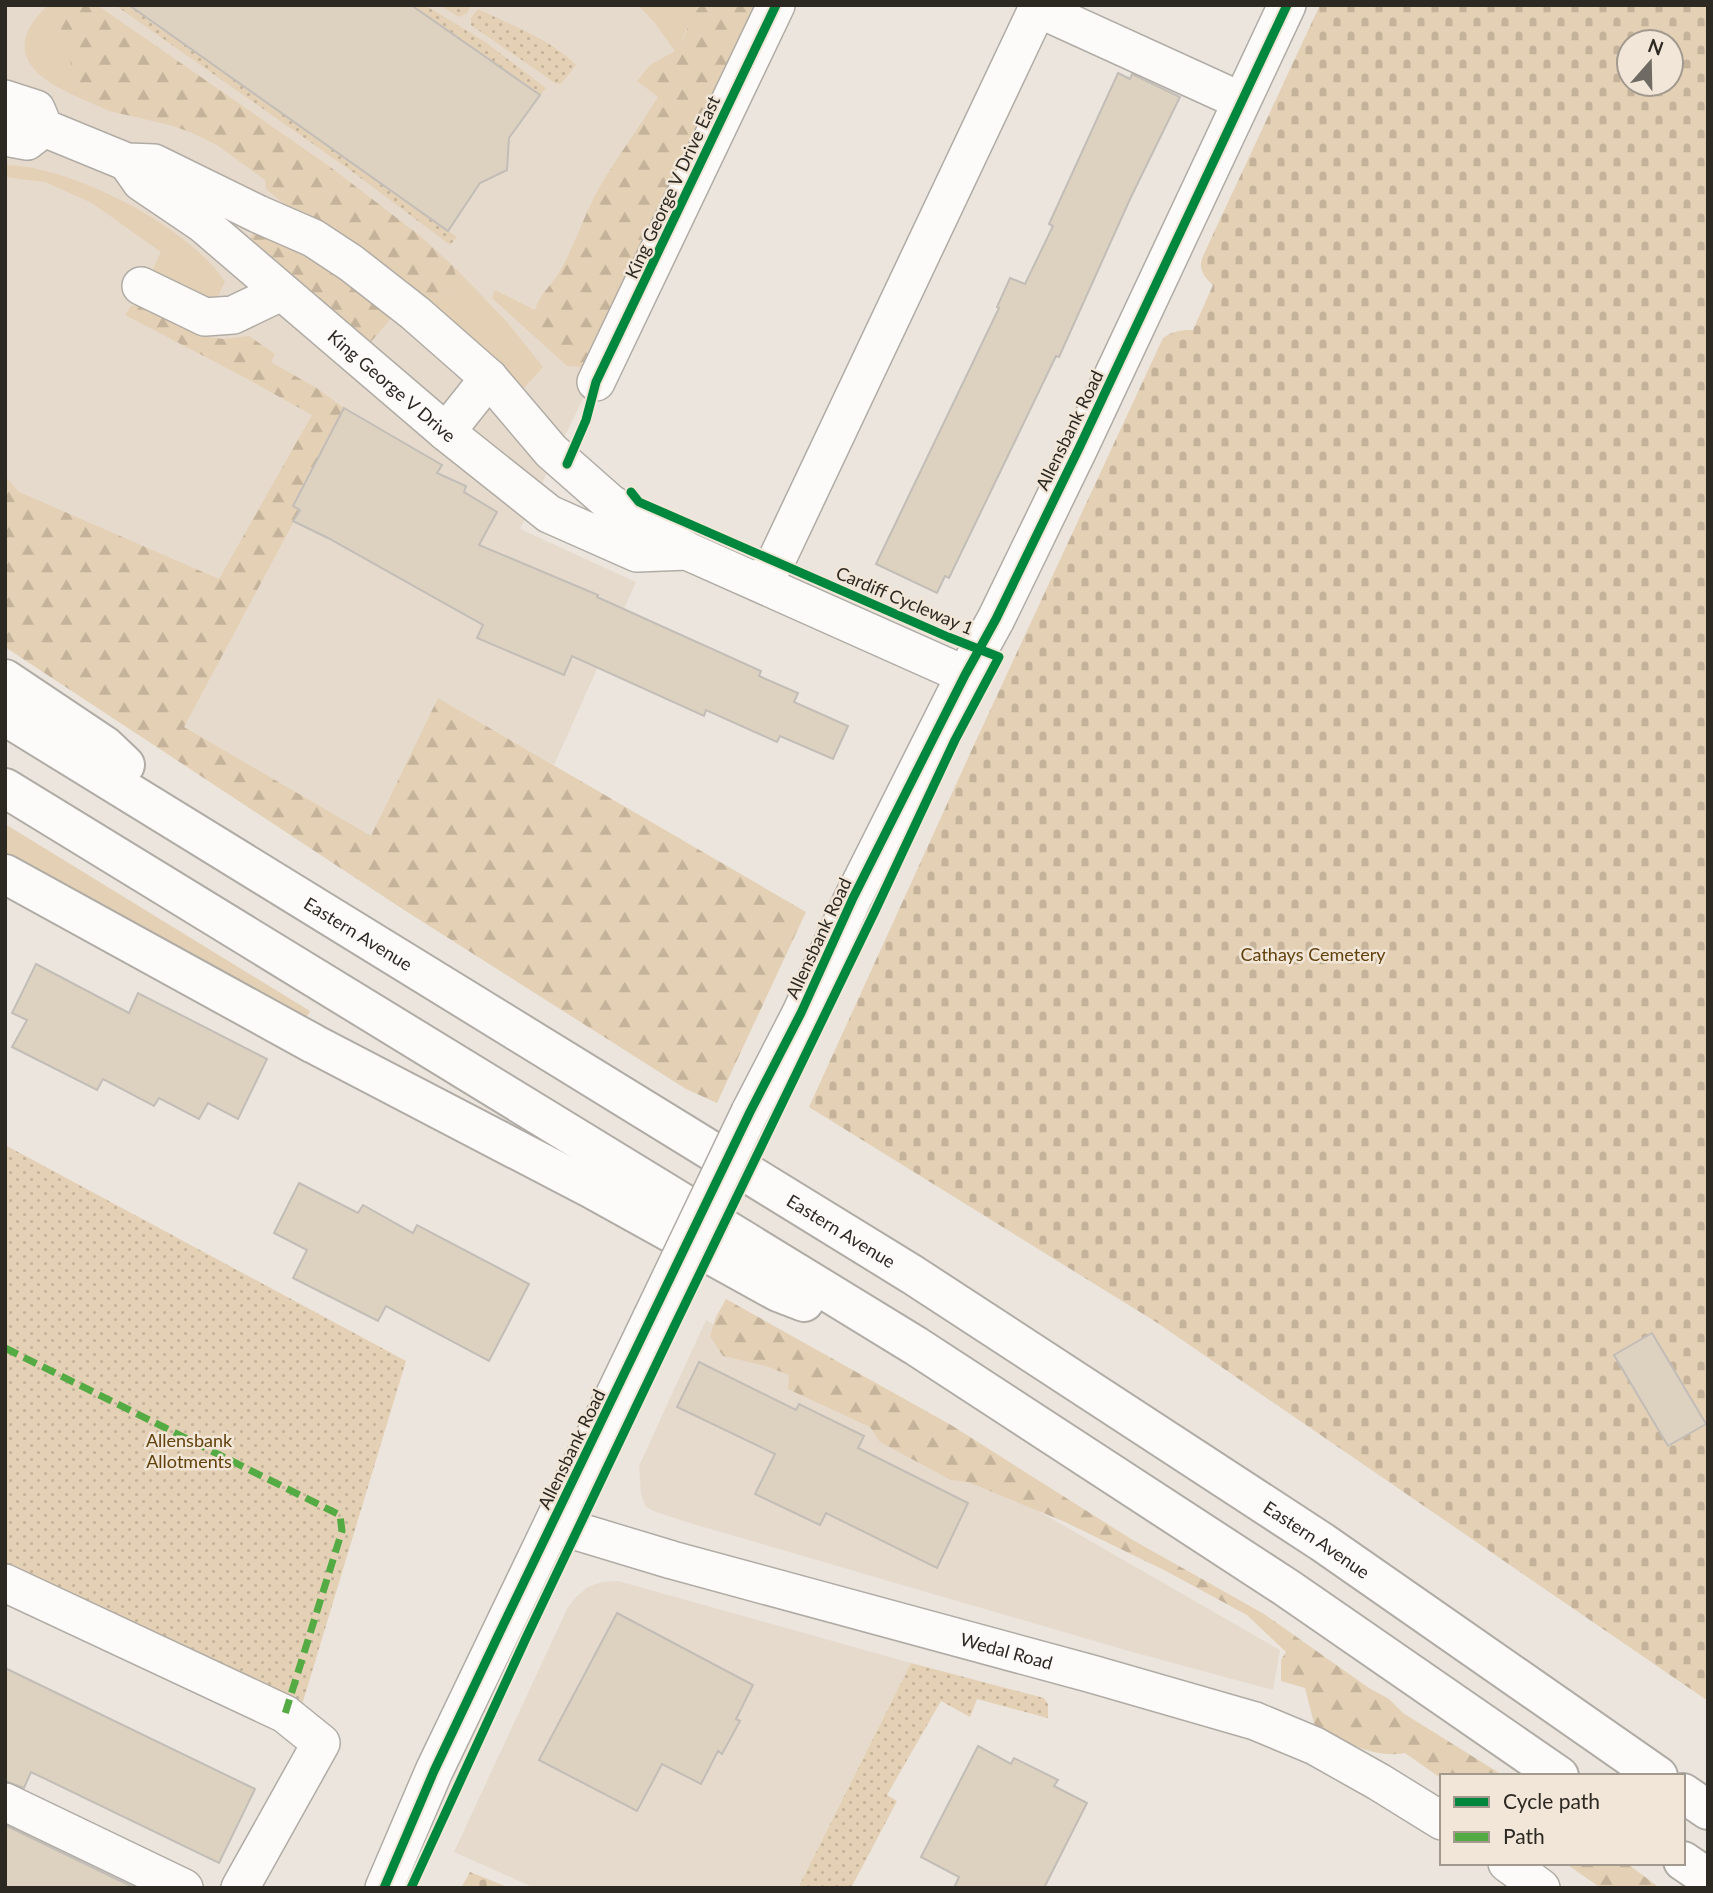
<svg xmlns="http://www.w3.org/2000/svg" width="1713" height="1893" font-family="Lato,sans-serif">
  <defs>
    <pattern id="forest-firs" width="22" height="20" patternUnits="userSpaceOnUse" patternTransform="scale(1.75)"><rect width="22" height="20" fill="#e4d0b4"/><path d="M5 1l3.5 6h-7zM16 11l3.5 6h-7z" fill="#c4b39a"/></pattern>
    <pattern id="cemetery-stones" width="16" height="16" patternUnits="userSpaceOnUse" patternTransform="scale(1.75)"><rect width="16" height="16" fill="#e4d0b4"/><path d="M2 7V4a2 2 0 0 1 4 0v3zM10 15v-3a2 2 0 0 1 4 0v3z" fill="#c4b39a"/></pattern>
    <pattern id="garden-dots" width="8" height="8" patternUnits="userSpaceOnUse" patternTransform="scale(1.75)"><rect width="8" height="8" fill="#e4d0b4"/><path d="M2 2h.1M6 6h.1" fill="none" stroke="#c4b39a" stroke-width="1.8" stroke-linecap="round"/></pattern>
  </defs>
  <rect width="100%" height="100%" fill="#ebe5dd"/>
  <g fill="#e6dacc">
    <path d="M 5,5 L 773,5 L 520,529 L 636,582 L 554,765 L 438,698 L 367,845 L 5,627 Z"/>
    <path d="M 706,1320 L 1280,1650 L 1273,1690 L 1129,1651 L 690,1523 L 656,1512 L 646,1507 L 641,1495 L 639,1466 Z"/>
    <path d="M 618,1581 L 911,1663 L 798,1888 L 535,1888 L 454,1852 L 568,1607 L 577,1596 L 588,1587 L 602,1582 Z"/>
  </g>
  <g fill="#e4d0b4">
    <path d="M 48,5 L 78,5 L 60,16 L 77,85 L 98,106 C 70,93 10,73 28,31 C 32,21 41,13 48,5 Z"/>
    <path d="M 638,5 L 700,5 C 690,19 685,36 675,51 L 655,23 Z"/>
    <path d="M 5,165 C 70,165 190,227 225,282 L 218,296 L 199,298 L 150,275 L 161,252 L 92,203 L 45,182 L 5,177 Z"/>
    <path d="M 453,266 L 508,323 L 543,367 L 524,388 L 427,300 L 453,292 L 458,283 Z"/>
    <path d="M 495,290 L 535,310 L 534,323 C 547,337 555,352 567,366 L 492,298 Z"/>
    <path d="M 5,824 L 310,1011 L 304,1022 L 5,857 Z"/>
  </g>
  <g fill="url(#forest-firs)">
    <path d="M 78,5 L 97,5 L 329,166 L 419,235 L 453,266 L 458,283 L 453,292 L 426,300 L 415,294 L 287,206 L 266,189 L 265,180 L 217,145 L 190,132 L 170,125 L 109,111 L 98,106 L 77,85 L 61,29 L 60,16 Z"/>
    <path d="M 701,5 L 762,5 L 593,364 L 582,367 L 567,366 C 555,352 547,337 534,323 C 533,298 549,290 560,271 C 575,245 584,215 599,188 C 617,157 639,128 658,97 L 637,81 L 650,65 L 675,51 L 685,35 L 692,16 Z"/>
    <path d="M 264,224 L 394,315 L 369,344 L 334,312 L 248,244 C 252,235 254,227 264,224 Z"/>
    <path d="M 140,305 L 157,310 L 197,335 L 223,339 L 249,336 L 275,354 L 271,362 L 318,389 L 344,408 L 293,506 L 300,510 L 184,727 L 371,836 L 438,698 L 806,912 L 717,1103 L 686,1089 L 401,908 L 5,647 L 5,476 L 19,492 L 219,579 L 312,415 L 242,376 L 125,315 L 131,306 Z"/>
    <path d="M 726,1299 L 951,1425 L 1131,1539 L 1264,1614 L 1369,1688 L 1389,1699 L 1403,1713 L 1504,1776 L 1442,1776 L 1442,1779 L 1405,1753 C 1374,1759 1343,1741 1315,1727 L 1305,1688 L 1281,1681 L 1281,1660 L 1286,1652 L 1247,1615 L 1164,1570 L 1065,1522 L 968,1482 L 951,1480 L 880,1442 L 870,1427 L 788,1389 L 789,1375 L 766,1366 L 723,1356 L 710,1336 L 716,1317 Z"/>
    <path d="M 1565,1863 L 1626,1863 L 1660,1888 L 1601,1888 Z"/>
  </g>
  <g fill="url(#cemetery-stones)" fill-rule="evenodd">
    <path d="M 1320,5 L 1708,5 L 1708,1701 L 1156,1322 L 809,1107 L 974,745 L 1163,338 C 1173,331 1181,330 1193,330 L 1213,285 C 1203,276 1198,269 1203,256 ZM 1629,42 L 1671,42 L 1671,84 L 1629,84 Z"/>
    <path d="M 470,1872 L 510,1888 L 461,1888 Z"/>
  </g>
  <g fill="url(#garden-dots)">
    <path d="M 115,5 L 129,5 L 457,237 L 450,245 L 350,170 Z"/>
    <path d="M 411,5 L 425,5 L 485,42 L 546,88 L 540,95 Z"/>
    <path d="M 439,5 L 471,5 L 467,13 L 459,17 Z"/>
    <path d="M 478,9 C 512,26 549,38 576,65 L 561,84 L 555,83 L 471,25 L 471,18 Z"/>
    <path d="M 5,1145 L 406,1361 L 298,1718 L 5,1582 Z"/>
    <path d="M 911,1663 L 1044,1698 L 1048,1704 L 1048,1718 L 977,1699 L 970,1717 L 941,1701 L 887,1795 L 897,1801 L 851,1888 L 798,1888 Z"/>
  </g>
  <g fill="#ddd1c0" stroke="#c2bdb7" stroke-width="2">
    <path d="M 129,5 L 411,5 L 540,95 L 509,138 L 507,170 L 480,183 L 448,231 Z"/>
    <path d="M 1118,73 L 1130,79 L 1132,74 L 1180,97 L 1131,197 L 1059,357 L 1056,356 L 949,578 L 945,576 L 937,593 L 876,564 L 999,308 L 997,307 L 1010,278 L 1025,284 L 1053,226 L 1049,224 Z"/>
    <path d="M 344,408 L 442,465 L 437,473 L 466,486 L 464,492 L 497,512 L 479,545 L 598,595 L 597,597 L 761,671 L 759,676 L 798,693 L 794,702 L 848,726 L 833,759 L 780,736 L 777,742 L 706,710 L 704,716 L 572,656 L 564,675 L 477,638 L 483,625 L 328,538 L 293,521 L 300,510 L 293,506 Z"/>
    <path d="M 36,964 L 129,1013 L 138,993 L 267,1059 L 238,1119 L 208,1103 L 199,1119 L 159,1098 L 154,1106 L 103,1079 L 97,1090 L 12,1047 L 27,1020 L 12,1013 Z"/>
    <path d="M 299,1183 L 358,1213 L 363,1205 L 413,1233 L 417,1225 L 529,1284 L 489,1361 L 386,1306 L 378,1321 L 293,1278 L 307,1250 L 274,1233 Z"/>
    <path d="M 1652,1333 L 1706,1424 L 1668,1446 L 1614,1355 Z"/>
    <path d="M 699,1362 L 796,1410 L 799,1404 L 864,1436 L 858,1448 L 968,1503 L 937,1568 L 826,1513 L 820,1525 L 755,1494 L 775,1454 L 677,1407 Z"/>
    <path d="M 617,1613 L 753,1685 L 736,1719 L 740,1721 L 722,1754 L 718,1751 L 701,1784 L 662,1764 L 637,1811 L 539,1760 Z"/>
    <path d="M 5,1668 L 255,1789 L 219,1863 L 31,1772 L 24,1788 L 5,1781 Z"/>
    <path d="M 978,1746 L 1011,1764 L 1014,1758 L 1058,1780 L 1054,1786 L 1087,1803 L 1044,1888 L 954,1888 L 959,1877 L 921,1857 Z"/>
    <path d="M 5,1825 L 135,1888 L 5,1888 Z"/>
  </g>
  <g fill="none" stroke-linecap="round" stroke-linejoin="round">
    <g stroke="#b0aca5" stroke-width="40">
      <g id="minor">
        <path d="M 1037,8 L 1241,101"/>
        <path d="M 5,99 L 36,109 L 44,128 L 127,162 L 154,163 L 258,214 L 313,238 L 351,263 L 415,313 L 489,378 L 551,451 L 610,503 L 687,551 L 965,675"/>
        <path d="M 5,137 L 27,141 L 44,128"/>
        <path id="s1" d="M 127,162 L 141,182 L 203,224 L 446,432 L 549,514 L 637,553 L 687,551"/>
        <path d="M 141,286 L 205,317 L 233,315 L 281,292"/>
        <path d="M 596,382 L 776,5"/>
        <path d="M 446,432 L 489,378"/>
        <path d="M 762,583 L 778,557 L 1039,5"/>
        <path d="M 750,1112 L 801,1013 L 853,898 L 965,675 L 996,619 L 1080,446 L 1287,5"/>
        <path id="s2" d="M 553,1524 L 672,1560 L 1092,1674 L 1255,1721 L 1315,1746 L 1379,1782 L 1442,1821"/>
        <path d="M 5,1583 L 285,1714 L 321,1743 L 240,1888"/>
        <path d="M 5,1802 L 184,1888"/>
        <path d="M 1507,1863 L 1541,1888"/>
        <path d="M 384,1888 L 434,1771 L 652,1317"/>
      </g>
    </g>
    <g stroke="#b0aca5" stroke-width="42">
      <g id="highway">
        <path d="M 5,679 L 105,746 L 125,765"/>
        <path id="s3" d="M 5,716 L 913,1275 L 1322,1542 L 1658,1776"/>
        <path d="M 5,788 L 916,1346 L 1287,1588 L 1559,1776"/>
        <path d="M 5,874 L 314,1044 L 592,1189 L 778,1292 L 804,1302"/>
        <path d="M 1683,1793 L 1708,1810"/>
        <path d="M 1683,1861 L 1708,1878"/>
      </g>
    </g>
    <use href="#minor" stroke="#fcfbfa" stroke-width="37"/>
    <use href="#highway" stroke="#fcfbfa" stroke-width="38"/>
    <g stroke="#b0aca5" stroke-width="40" stroke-linecap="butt">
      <path id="minor-bridge" d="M 652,1317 L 750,1112"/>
    </g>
    <use href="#minor-bridge" stroke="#fcfbfa" stroke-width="37"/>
    <path stroke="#54aa43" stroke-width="7" stroke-dasharray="14 7" stroke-linecap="butt" d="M 5,1348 L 340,1515 L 342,1531 L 285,1714"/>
    <g stroke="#f1e6d7" stroke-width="13">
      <g id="cycleway">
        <path d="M 567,464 L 586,420 L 596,382 L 776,5"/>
        <path d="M 384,1888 L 434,1771 L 497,1638 L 750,1112 L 801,1013 L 853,898 L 965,675 L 996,619 L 1080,446 L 1287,5"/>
        <path d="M 411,1888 L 526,1638 L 674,1327 L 875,911 L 955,740 L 999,657 L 948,637 L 639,502 L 631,492"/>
      </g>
    </g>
    <use href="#cycleway" stroke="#00873e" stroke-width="9"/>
  </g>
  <g text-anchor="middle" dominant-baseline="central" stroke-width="5" stroke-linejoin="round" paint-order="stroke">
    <g font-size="18" fill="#2c2822" stroke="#f1e6d7">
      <text transform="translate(672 187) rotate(-65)">King George V Drive East</text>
      <text stroke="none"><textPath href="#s1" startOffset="348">King George V Drive</textPath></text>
      <text transform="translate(1069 430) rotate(-64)">Allensbank Road</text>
      <text transform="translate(905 600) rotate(23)">Cardiff Cycleway 1</text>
      <text stroke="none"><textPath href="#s3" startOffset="415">Eastern Avenue</textPath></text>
      <text transform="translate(818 938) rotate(-65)">Allensbank Road</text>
      <text stroke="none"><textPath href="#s3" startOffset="982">Eastern Avenue</textPath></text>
      <text transform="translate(571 1449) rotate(-64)">Allensbank Road</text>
      <text stroke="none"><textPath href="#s3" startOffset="1549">Eastern Avenue</textPath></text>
      <text stroke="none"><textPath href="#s2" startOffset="471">Wedal Road</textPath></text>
    </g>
    <g font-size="18" fill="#61420d" stroke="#f1e6d7">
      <text x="1313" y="954">Cathays Cemetery</text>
      <text x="189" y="1440">Allensbank<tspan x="189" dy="21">Allotments</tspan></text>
    </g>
  </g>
  <rect width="1713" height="1893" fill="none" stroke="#2c2822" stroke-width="14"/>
  <rect x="1440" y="1774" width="245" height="91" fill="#f1e6d7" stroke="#a29a8f" stroke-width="2"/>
  <rect x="1454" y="1797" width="35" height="10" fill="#00873e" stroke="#a29a8f" stroke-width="2"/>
  <text x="1503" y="1809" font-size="21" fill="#2c2822">Cycle path</text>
  <rect x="1454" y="1832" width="35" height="10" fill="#54aa43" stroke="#a29a8f" stroke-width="2"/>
  <text x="1503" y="1844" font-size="21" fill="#2c2822">Path</text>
  <g transform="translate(1650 63) rotate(20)"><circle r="33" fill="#f1e6d7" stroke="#a29a8f" stroke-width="2"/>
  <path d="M0-5L12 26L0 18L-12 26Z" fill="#6f6a63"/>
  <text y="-10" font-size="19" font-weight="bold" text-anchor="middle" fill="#2c2822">N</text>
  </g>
</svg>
